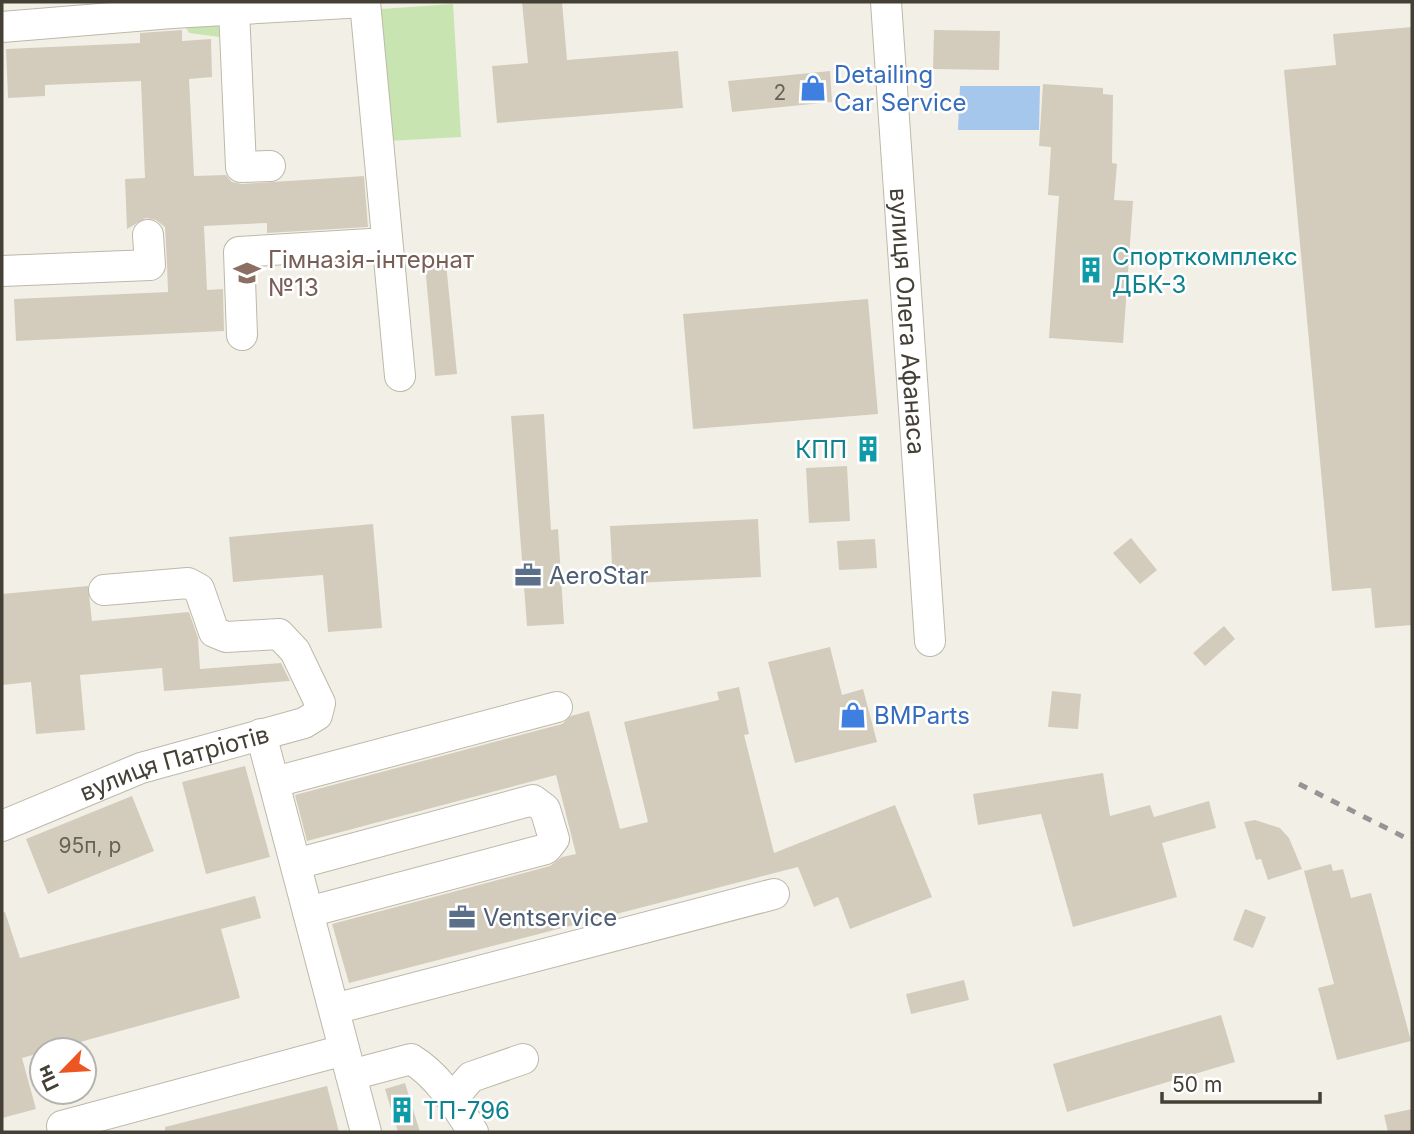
<svg xmlns="http://www.w3.org/2000/svg" width="1414" height="1134" font-family="Inter,sans-serif">
  <rect width="100%" height="100%" fill="#f2f0e6"/>
  <g fill="#c8e4b1">
    <path d="M 236,2 L 220,37 L 189,33 L 181,18 Z"/>
    <path d="M 453,4 L 461,137 L 389,141 L 381,9 Z"/>
  </g>
  <path fill="#a5c7ec" d="M 960,86 L 1040,86 L 1039,130 L 958,130 Z"/>
  <g fill="#d3ccbc">
    <path d="M 522,2 L 562,2 L 567,60 L 678,51 L 683,108 L 497,123 L 492,66 L 528,63 Z"/>
    <path d="M 1412,27 L 1412,625 L 1375,628 L 1371,588 L 1332,591 L 1284,70 L 1336,65 L 1333,34 Z"/>
    <path d="M 182,30 L 182,41 L 211,39 L 212,77 L 189,79 L 194,176 L 226,175 L 232,182 L 242,184 L 364,176 L 368,227 L 267,233 L 267,223 L 204,226 L 207,290 L 223,289 L 224,331 L 16,341 L 14,299 L 168,292 L 167,264 L 165,227 L 156,220 L 146,218 L 127,229 L 125,179 L 145,178 L 141,81 L 45,85 L 45,96 L 8,98 L 6,49 L 140,43 L 140,33 Z"/>
    <path d="M 934,30 L 1000,31 L 999,70 L 933,69 Z"/>
    <path d="M 830,71 L 832,102 L 732,112 L 728,81 Z"/>
    <path d="M 1043,84 L 1103,88 L 1103,94 L 1113,95 L 1112,163 L 1117,164 L 1114,200 L 1133,201 L 1123,343 L 1049,338 L 1059,196 L 1048,195 L 1051,147 L 1039,146 Z"/>
    <path d="M 446,263 L 457,374 L 435,376 L 425,265 Z"/>
    <path d="M 868,299 L 878,414 L 693,429 L 683,314 Z"/>
    <path d="M 544,414 L 551,530 L 558,529 L 564,624 L 527,626 L 511,416 Z"/>
    <path d="M 847,466 L 850,521 L 809,523 L 806,468 Z"/>
    <path d="M 758,519 L 761,577 L 613,584 L 610,526 Z"/>
    <path d="M 373,524 L 382,628 L 328,632 L 323,575 L 233,582 L 229,537 Z"/>
    <path d="M 1131,538 L 1157,570 L 1140,584 L 1113,553 Z"/>
    <path d="M 875,539 L 877,568 L 839,570 L 837,541 Z"/>
    <path d="M 88,586 L 92,621 L 189,612 L 198,638 L 200,669 L 281,663 L 290,681 L 164,691 L 162,668 L 80,675 L 85,730 L 36,734 L 31,682 L 2,685 L 2,594 Z"/>
    <path d="M 1224,626 L 1235,639 L 1205,666 L 1193,653 Z"/>
    <path d="M 830,647 L 842,695 L 863,689 L 877,742 L 795,763 L 768,662 Z"/>
    <path d="M 739,687 L 749,734 L 744,735 L 774,853 L 895,805 L 932,897 L 850,929 L 838,897 L 814,907 L 798,867 L 349,983 L 332,924 L 550,866 L 562,857 L 576,854 L 556,775 L 307,841 L 295,795 L 562,724 L 571,716 L 589,711 L 620,829 L 648,822 L 624,722 L 719,700 L 717,692 Z"/>
    <path d="M 1052,691 L 1081,694 L 1078,729 L 1048,727 Z"/>
    <path d="M 245,766 L 270,857 L 206,874 L 182,782 Z"/>
    <path d="M 1103,773 L 1110,816 L 1150,805 L 1154,817 L 1209,801 L 1216,828 L 1162,843 L 1177,897 L 1073,927 L 1041,814 L 978,825 L 973,794 Z"/>
    <path d="M 132,796 L 154,851 L 48,894 L 26,839 Z"/>
    <path d="M 1255,820 L 1280,828 L 1289,838 L 1302,869 L 1268,880 L 1261,859 L 1256,860 L 1244,822 Z"/>
    <path d="M 1331,864 L 1333,871 L 1343,869 L 1351,898 L 1371,893 L 1411,1041 L 1337,1060 L 1318,988 L 1334,984 L 1304,871 Z"/>
    <path d="M 255,896 L 261,918 L 221,929 L 240,998 L 22,1058 L 36,1109 L 2,1118 L 2,913 L 5,912 L 20,958 Z"/>
    <path d="M 1245,909 L 1266,917 L 1253,948 L 1233,940 Z"/>
    <path d="M 964,980 L 969,1000 L 911,1014 L 906,994 Z"/>
    <path d="M 1221,1015 L 1235,1062 L 1067,1112 L 1053,1064 Z"/>
    <path d="M 405,1083 L 420,1132 L 398,1132 L 385,1089 Z"/>
    <path d="M 327,1086 L 339,1132 L 165,1132 L 165,1127 Z"/>
    <path d="M 1412,1109 L 1412,1132 L 1388,1132 L 1384,1115 Z"/>
  </g>
  <g fill="none" stroke-linecap="round" stroke-linejoin="round">
    <g stroke="#bdb8a9" stroke-width="32">
      <g id="minor">
        <path d="M 365,2 L 400,376"/>
        <path id="s1" d="M 886,2 L 930,641"/>
        <path d="M 234,10 L 241,167 L 270,166"/>
        <path d="M 2,27 L 172,13 L 365,2"/>
        <path d="M 2,271 L 150,265 L 148,235"/>
        <path d="M 242,335 L 239,252 L 387,243"/>
        <path d="M 261,734 L 366,1132"/>
        <path d="M 275,782 L 557,707"/>
        <path id="s2" d="M 2,826 L 141,768 L 304,723 L 317,715 L 320,703 L 295,651 L 279,634 L 226,637 L 214,632 L 199,589 L 188,583 L 104,590"/>
        <path d="M 296,864 L 533,800 L 545,809 L 554,839 L 546,849 L 308,912"/>
        <path d="M 334,1009 L 774,894"/>
        <path d="M 351,1075 L 411,1059 C 439,1076 456,1105 473,1132"/>
        <path d="M 452,1099 L 471,1077 L 523,1059"/>
        <path d="M 62,1126 L 344,1050"/>
      </g>
    </g>
    <use href="#minor" stroke="#fff" stroke-width="30"/>
    <path stroke="#959595" stroke-width="5" stroke-dasharray="9 9" stroke-linecap="butt" d="M 1299,784 L 1412,841"/>
  </g>
  <defs>
    <g id="shop-bare" transform="scale(2.1)"><path d="M-5-2.5h2.3a2.7 3.5 0 0 1 5.4 0H5L5.5 6h-11ZM-1.5-2.5h3a1.5 2.3 0 0 0-3 0Z" fill="#3f7fe0" stroke="#fff" stroke-width="2.5" paint-order="stroke"/></g>
    <g id="building-bare" transform="scale(2.1)"><path d="M-4-6H4V6H1V3H-1V6H-4ZM-2.5-4.3h1.7v1.8h-1.7ZM.8-4.3h1.7v1.8H.8ZM-2.5-1h1.7V.8h-1.7ZM.8-1h1.7V.8H.8Z" fill="#0f9aa8" stroke="#fff" stroke-width="2.5" paint-order="stroke"/></g>
    <g id="school-bare" transform="scale(2.1)"><path d="M0-5L7-2L0 1L-7-2ZM-4 1L0 2.5L4 1V4Q0 6-4 4Z" fill="#8d6e63" stroke="#fff" stroke-width="2.5" paint-order="stroke"/></g>
    <g id="office-bare" transform="scale(2.1)"><path d="M-6-3h4V-5.5h4V-3h4V5H-6ZM-1-4.5V-3h2v-1.5ZM-6 0V1H6V0Z" fill="#5c6f8a" stroke="#fff" stroke-width="2.5" paint-order="stroke"/></g>
  </defs>
  <g fill-rule="evenodd">
    <use href="#shop-bare" x="813" y="88"/>
    <use href="#building-bare" x="1091" y="270"/>
    <use href="#school-bare" x="247" y="273"/>
    <use href="#building-bare" x="868" y="449"/>
    <use href="#office-bare" x="528" y="575"/>
    <use href="#shop-bare" x="853" y="715"/>
    <use href="#office-bare" x="462" y="917"/>
    <use href="#building-bare" x="402" y="1110"/>
  </g>
  <g text-anchor="middle" dominant-baseline="central" stroke-width="5" stroke-linejoin="round" paint-order="stroke">
    <g font-size="21" fill="#686358">
      <text x="780" y="92">2</text>
      <text x="90" y="845">95п, р</text>
    </g>
    <g font-size="24" fill="#366cbe" stroke="#fff" text-anchor="start">
      <text x="834" y="74">Detailing<tspan x="834" dy="28">Car Service</tspan></text>
      <text x="874" y="715">BMParts</text>
    </g>
    <g font-size="24" fill="#0d838f" stroke="#fff" text-anchor="start">
      <text x="1112" y="256">Спорткомплекс<tspan x="1112" dy="28">ДБК-3</tspan></text>
      <text x="847" y="449" text-anchor="end">КПП</text>
      <text x="423" y="1110">ТП-796</text>
    </g>
    <g font-size="24" fill="#785e54" stroke="#fff" text-anchor="start">
      <text x="268" y="259">Гімназія-інтернат<tspan x="268" dy="28">№13</tspan></text>
    </g>
    <g font-size="24" fill="#444036" stroke="#fff">
      <text stroke="none"><textPath href="#s1" startOffset="320">вулиця Олега Афанаса</textPath></text>
      <text stroke="none"><textPath href="#s2" startOffset="184">вулиця Патріотів</textPath></text>
    </g>
    <g font-size="24" fill="#4e5e75" stroke="#fff" text-anchor="start">
      <text x="549" y="575">AeroStar</text>
      <text x="483" y="917">Ventservice</text>
    </g>
  </g>
  <rect width="1414" height="1134" fill="none" stroke="#444036" stroke-width="7"/>
  <g transform="translate(63 1071) rotate(245)"><circle r="33" fill="#ffffff" stroke="#b4b3af" stroke-width="2"/>
  <path d="M0-5L12 26L0 18L-12 26Z" fill="#ed5622"/>
  <text y="-10" font-size="19" font-weight="bold" text-anchor="middle" fill="#444036">Пн</text>
  </g>
  <path d="M1162 1092v10h158v-10" fill="none" stroke="#444036" stroke-width="3.5"/>
  <text x="1172" y="1092" font-size="21" fill="#444036" stroke="#ffffff" stroke-width="5" paint-order="stroke">50 m</text>
</svg>
